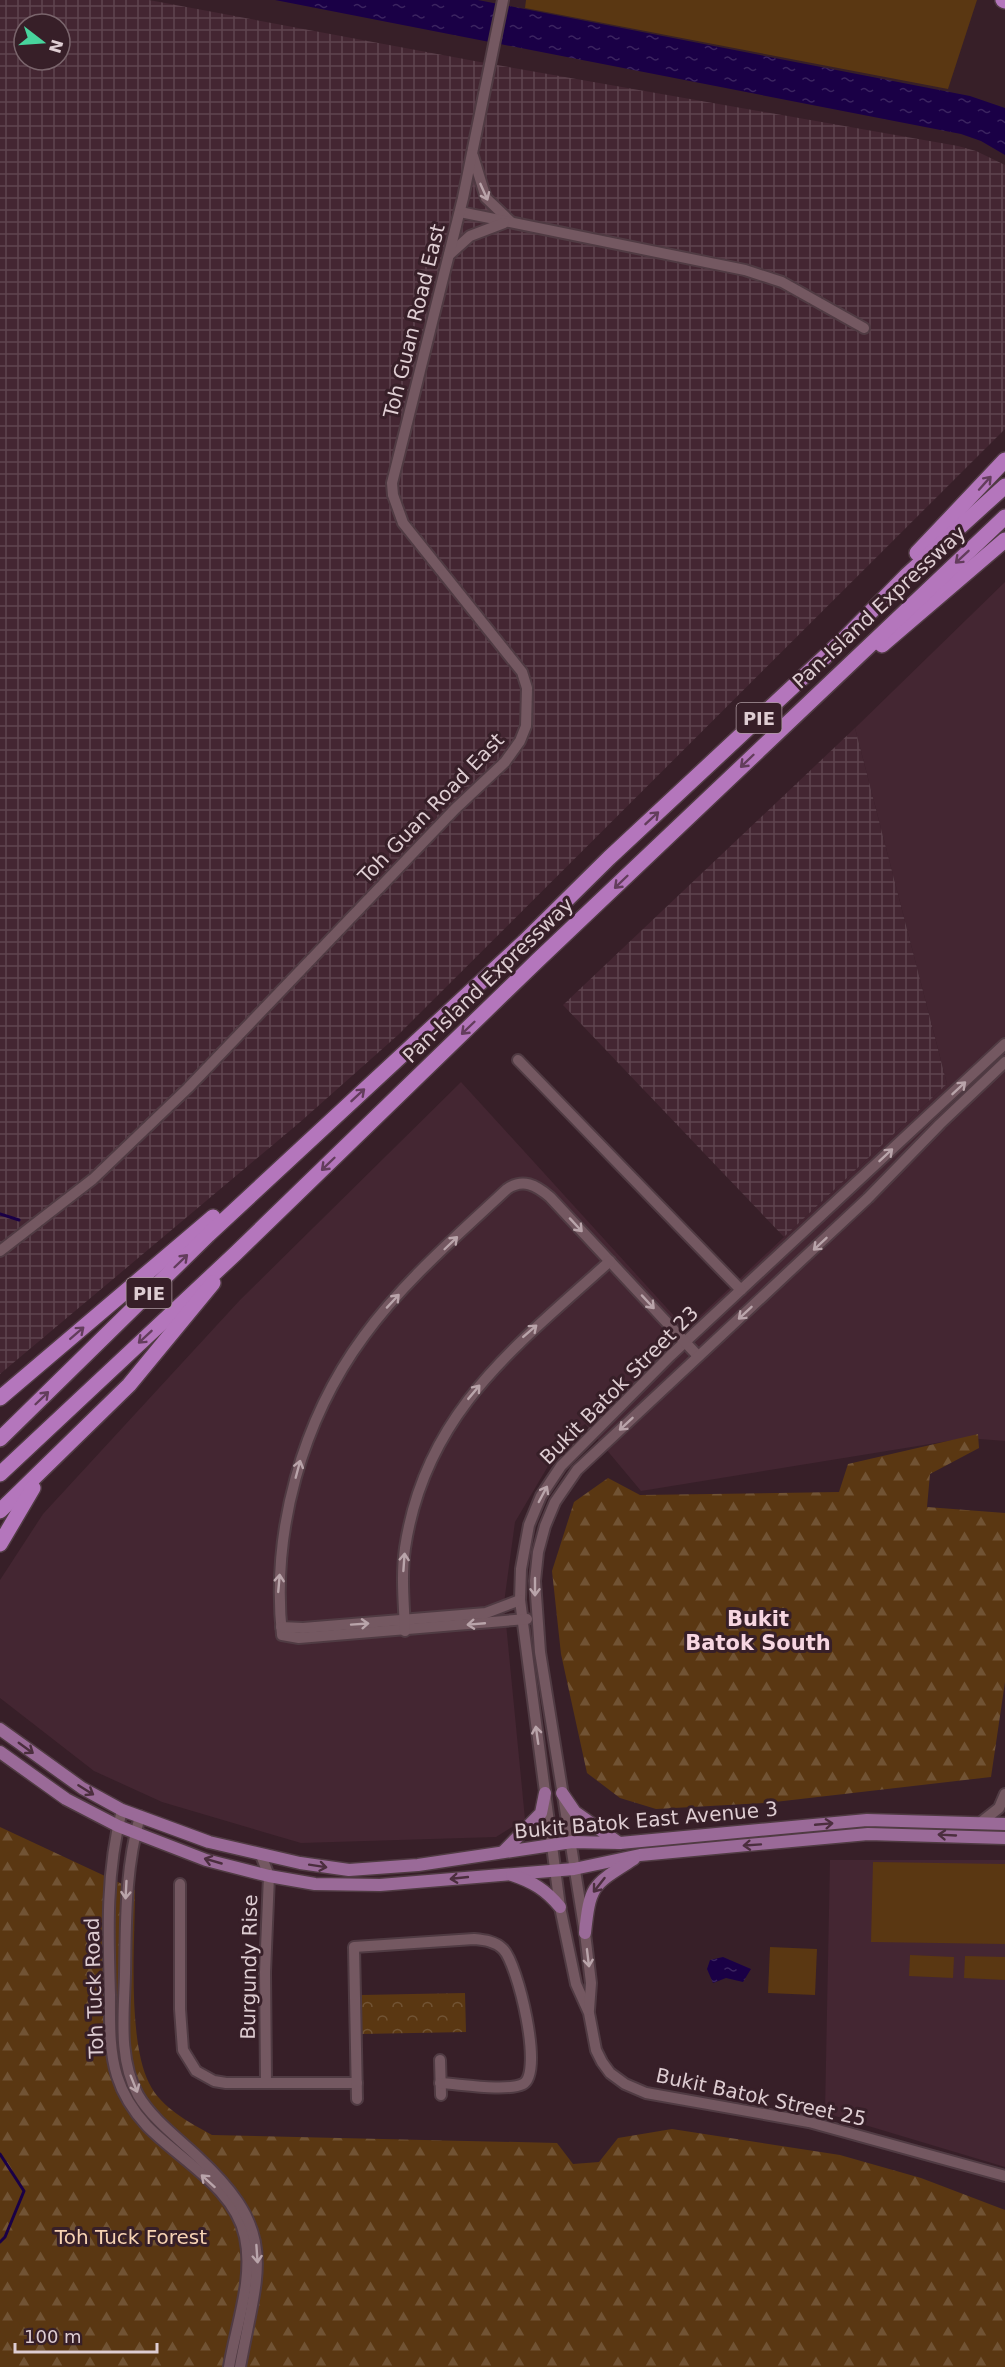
<svg xmlns="http://www.w3.org/2000/svg" width="1005" height="2367" font-family="'DejaVu Sans',sans-serif">
  <defs>
    <pattern id="industrial-grid" width="8" height="8" patternUnits="userSpaceOnUse" patternTransform="scale(1.5)"><rect width="8" height="8" fill="#442632"/><path d="M0 4h8M4 0v8" fill="none" stroke="#5f444f"/></pattern>
    <pattern id="forest-firs" width="22" height="20" patternUnits="userSpaceOnUse" patternTransform="scale(1.5)"><rect width="22" height="20" fill="#5a3712"/><path d="M5 1l3.5 6h-7zM16 11l3.5 6h-7z" fill="#715334"/></pattern>
    <pattern id="park-crowns" width="20" height="18" patternUnits="userSpaceOnUse" patternTransform="scale(1.5)"><rect width="20" height="18" fill="#5a3712"/><path d="M2 6a3 3 0 1 1 6 0M12 15a3 3 0 1 1 6 0" fill="none" stroke="#715334"/></pattern>
    <pattern id="water-ripples" width="26" height="14" patternUnits="userSpaceOnUse" patternTransform="scale(1.5)"><rect width="26" height="14" fill="#1a0046"/><path d="M2 4q2-2 4 0t4 0M15 11q2-2 4 0t4 0" fill="none" stroke="#3b2460"/></pattern>
  </defs>
  <rect width="100%" height="100%" fill="#371f28"/>
  <g fill="#442632">
    <path d="M 1005,582 L 1005,1441 L 967,1438 L 641,1491 L 585,1424 L 557,1451 L 515,1522 L 504,1603 L 525,1819 L 496,1837 L 301,1843 L 162,1802 L 94,1771 L 0,1698 L 0,1580 L 43,1514 L 240,1300 L 461,1082 L 686,1329 L 947,1084 L 855,728 Z"/>
    <path d="M 830,1860 L 1005,1860 L 1005,2167 L 825,2113 Z"/>
  </g>
  <g fill="url(#industrial-grid)" fill-rule="evenodd">
    <path d="M 0,0 L 149,0 L 480,62 L 958,146 L 976,151 L 1005,165 L 1005,429 L 398,1035 L 299,1123 L 0,1374 ZM 24,24 L 60,24 L 60,60 L 24,60 Z"/>
    <path d="M 855,728 L 947,1084 L 784,1237 L 563,1005 Z"/>
  </g>
  <g fill="#5a3712">
    <path d="M 526,0 L 977,0 L 948,89 L 525,8 Z"/>
    <path d="M 873,1862 L 1005,1864 L 1005,1944 L 871,1942 Z"/>
    <path d="M 770,1947 L 817,1949 L 815,1995 L 768,1993 Z"/>
    <path d="M 910,1955 L 954,1957 L 953,1978 L 909,1976 Z"/>
    <path d="M 965,1956 L 1005,1957 L 1005,1980 L 964,1978 Z"/>
  </g>
  <g fill="url(#forest-firs)">
    <path d="M 978,1434 L 979,1448 L 930,1474 L 927,1507 L 1005,1513 L 1005,1682 L 991,1777 L 766,1803 L 656,1809 L 620,1798 L 587,1773 L 561,1654 L 552,1571 L 574,1502 L 608,1478 L 640,1495 L 839,1492 L 848,1464 Z"/>
    <path d="M 0,1827 L 135,1890 C 135,1942 127,2038 149,2083 C 161,2108 189,2122 212,2135 L 557,2143 L 573,2164 L 599,2162 L 618,2138 L 672,2129 L 840,2155 L 921,2178 L 1005,2210 L 1005,2367 L 0,2367 Z"/>
  </g>
  <path fill="url(#park-crowns)" d="M 465,1993 L 466,2032 L 361,2034 L 361,1995 Z"/>
  <g fill="url(#water-ripples)">
    <path d="M 275,0 L 478,0 L 970,96 L 1005,108 L 1005,155 L 981,141 L 961,134 Z"/>
    <path d="M 723,1957 L 751,1969 L 743,1982 L 726,1978 L 713,1983 L 707,1969 L 710,1960 Z"/>
  </g>
  <g fill="none" stroke-linecap="round" stroke-linejoin="round">
    <g stroke="#1a0046" stroke-width="3">
      <path d="M 0,1214 L 19,1220"/>
      <path d="M 0,2154 L 24,2191 L 5,2237 L 0,2242"/>
    </g>
    <g stroke="#503b43" stroke-width="14">
      <g id="minor">
        <path d="M 473,156 L 486,198 L 510,221"/>
        <path d="M 460,212 L 745,270 L 782,282 L 864,328"/>
        <path d="M 449,255 L 470,236 L 504,223"/>
        <path d="M 1005,1044 L 670,1356 L 561,1466 L 541,1496 L 529,1525 L 521,1569 L 520,1600 L 560,1907 L 576,1984 L 589,2013 L 596,2050 L 602,2062 L 610,2073 L 625,2084 L 646,2093 L 809,2122 L 1005,2176"/>
        <path d="M 518,1060 L 741,1290"/>
        <path d="M 0,1251 L 93,1179 L 188,1088 L 455,809 L 505,762 L 520,741 L 526,726 L 527,688 L 522,672 L 403,523 L 393,495 L 392,483 L 463,198 L 503,0"/>
        <path d="M 527,1619 L 299,1638 L 282,1635 C 271,1531 302,1420 364,1336 C 404,1281 458,1235 507,1189 C 523,1178 536,1185 550,1197 L 698,1356"/>
        <path d="M 281,1627 L 303,1628 L 486,1613 L 520,1600"/>
        <path d="M 405,1631 C 404,1603 401,1576 405,1548 C 425,1413 515,1347 610,1261"/>
        <path d="M 122,1810 C 106,1871 108,1932 110,1995 C 110,2022 109,2050 117,2076 C 123,2095 134,2112 147,2126 C 180,2160 235,2188 245,2237 C 254,2279 236,2325 229,2367"/>
        <path d="M 140,1816 C 125,1869 126,1920 125,1974 C 124,2014 118,2059 138,2095 C 152,2119 178,2138 198,2157 C 280,2233 258,2268 240,2367"/>
        <path d="M 980,1823 L 999,1808 L 1005,1794"/>
        <path d="M 261,1855 L 269,1876 L 265,1972 L 266,2082"/>
        <path d="M 180,1884 L 180,2009 L 183,2050 L 196,2071 L 214,2081 L 226,2083 L 357,2083"/>
        <path d="M 589,2010 L 591,1983 L 585,1933 L 540,1652 L 535,1581 L 538,1552 L 545,1526 L 555,1502 L 577,1470 L 868,1198 L 940,1124 L 1005,1062"/>
        <path d="M 440,2060 L 441,2095"/>
        <path d="M 357,2099 L 354,1947 L 474,1939 C 484,1940 495,1941 503,1949 C 518,1964 544,2073 523,2084 C 507,2092 460,2084 440,2083"/>
      </g>
    </g>
    <g stroke="#503b43" stroke-width="15">
      <g id="major">
        <path d="M 0,1729 L 82,1788 L 122,1810 L 209,1842 L 300,1863 L 349,1870 L 418,1865 L 572,1842 L 620,1843 L 867,1820 L 1005,1824"/>
        <path d="M 0,1752 L 66,1799 L 118,1826 L 206,1860 L 269,1876 L 315,1884 L 380,1885 L 574,1869 L 640,1855 L 868,1834 L 1005,1838"/>
        <path d="M 562,1793 L 575,1812 L 619,1843"/>
        <path d="M 503,1852 L 541,1813 L 545,1793"/>
        <path d="M 512,1875 C 533,1882 546,1890 560,1907"/>
        <path d="M 585,1933 C 590,1884 593,1885 634,1859"/>
      </g>
    </g>
    <g stroke="#503b43" stroke-width="18">
      <g id="highway">
        <path d="M 1003,0 L 1005,1"/>
        <path d="M 917,553 L 1005,460"/>
        <path d="M 882,645 L 1005,540"/>
        <path d="M 0,1398 L 213,1217"/>
        <path d="M 0,1439 L 208,1235 L 524,942 L 609,858 L 844,639 L 907,575 L 1005,486"/>
        <path d="M 0,1474 L 235,1254 L 538,960 L 1005,517"/>
        <path d="M 0,1511 L 129,1385 L 213,1283"/>
        <path d="M 0,1544 L 33,1488"/>
      </g>
    </g>
    <use href="#minor" stroke="#745861" stroke-width="10"/>
    <use href="#major" stroke="#9a6a98" stroke-width="12"/>
    <use href="#highway" stroke="#b476bc" stroke-width="15"/>
  </g>
  <defs><path id="oneway-shaft" d="M-6 0H5M1.5-3L5.5 0L1.5 3" fill="none" stroke-width="1.6" stroke-linecap="round" stroke-linejoin="round" transform="scale(1.5)"/></defs>
  <g stroke="#b9a4aa">
    <use href="#oneway-shaft" transform="translate(484 192) rotate(66)"/>
    <use href="#oneway-shaft" transform="translate(959 1088) rotate(-43)"/>
    <use href="#oneway-shaft" transform="translate(886 1155) rotate(-43)"/>
    <use href="#oneway-shaft" transform="translate(576 1225) rotate(47)"/>
    <use href="#oneway-shaft" transform="translate(451 1243) rotate(-44)"/>
    <use href="#oneway-shaft" transform="translate(820 1244) rotate(137)"/>
    <use href="#oneway-shaft" transform="translate(393 1301) rotate(-47)"/>
    <use href="#oneway-shaft" transform="translate(648 1302) rotate(47)"/>
    <use href="#oneway-shaft" transform="translate(745 1313) rotate(137)"/>
    <use href="#oneway-shaft" transform="translate(530 1331) rotate(-41)"/>
    <use href="#oneway-shaft" transform="translate(474 1392) rotate(-50)"/>
    <use href="#oneway-shaft" transform="translate(626 1424) rotate(137)"/>
    <use href="#oneway-shaft" transform="translate(298 1469) rotate(-75)"/>
    <use href="#oneway-shaft" transform="translate(543 1494) rotate(-62)"/>
    <use href="#oneway-shaft" transform="translate(404 1562) rotate(-86)"/>
    <use href="#oneway-shaft" transform="translate(279 1583) rotate(-85)"/>
    <use href="#oneway-shaft" transform="translate(535 1587) rotate(90)"/>
    <use href="#oneway-shaft" transform="translate(360 1624) rotate(-4)"/>
    <use href="#oneway-shaft" transform="translate(476 1624) rotate(175)"/>
    <use href="#oneway-shaft" transform="translate(537 1735) rotate(-98)"/>
    <use href="#oneway-shaft" transform="translate(126 1890) rotate(93)"/>
    <use href="#oneway-shaft" transform="translate(588 1958) rotate(83)"/>
    <use href="#oneway-shaft" transform="translate(134 2084) rotate(68)"/>
    <use href="#oneway-shaft" transform="translate(208 2181) rotate(-138)"/>
    <use href="#oneway-shaft" transform="translate(257 2254) rotate(86)"/>
  </g>
  <g stroke="#633d5c">
    <use href="#oneway-shaft" transform="translate(985 483) rotate(-48)"/>
    <use href="#oneway-shaft" transform="translate(962 557) rotate(137)"/>
    <use href="#oneway-shaft" transform="translate(747 761) rotate(136)"/>
    <use href="#oneway-shaft" transform="translate(652 818) rotate(-43)"/>
    <use href="#oneway-shaft" transform="translate(621 882) rotate(136)"/>
    <use href="#oneway-shaft" transform="translate(468 1028) rotate(136)"/>
    <use href="#oneway-shaft" transform="translate(358 1095) rotate(-43)"/>
    <use href="#oneway-shaft" transform="translate(328 1164) rotate(136)"/>
    <use href="#oneway-shaft" transform="translate(181 1261) rotate(-44)"/>
    <use href="#oneway-shaft" transform="translate(77 1333) rotate(-41)"/>
    <use href="#oneway-shaft" transform="translate(145 1337) rotate(137)"/>
    <use href="#oneway-shaft" transform="translate(42 1398) rotate(-44)"/>
  </g>
  <g stroke="#4b2e3e">
    <use href="#oneway-shaft" transform="translate(26 1748) rotate(36)"/>
    <use href="#oneway-shaft" transform="translate(86 1790) rotate(32)"/>
    <use href="#oneway-shaft" transform="translate(824 1824) rotate(-5)"/>
    <use href="#oneway-shaft" transform="translate(947 1835) rotate(-177)"/>
    <use href="#oneway-shaft" transform="translate(752 1845) rotate(176)"/>
    <use href="#oneway-shaft" transform="translate(213 1861) rotate(-164)"/>
    <use href="#oneway-shaft" transform="translate(318 1866) rotate(9)"/>
    <use href="#oneway-shaft" transform="translate(459 1878) rotate(174)"/>
    <use href="#oneway-shaft" transform="translate(599 1885) rotate(128)"/>
  </g>
  <g text-anchor="middle" dominant-baseline="central" stroke-width="6" stroke-linejoin="round" paint-order="stroke">
    <g fill="#371f28" stroke="#ac999f" stroke-width="1.5">
      <rect x="736.5" y="703" width="45" height="30" rx="4.5"/>
      <rect x="126.5" y="1278" width="45" height="30" rx="4.5"/>
    </g>
    <g font-size="18" font-weight="bold" fill="#decdd2">
      <text x="759" y="718">PIE</text>
      <text x="149" y="1293">PIE</text>
    </g>
    <g font-size="20" fill="#decdd2" stroke="#371f28">
      <text transform="translate(414 321) rotate(-76)">Toh Guan Road East</text>
      <text transform="translate(879 607) rotate(-43)">Pan-Island Expressway</text>
      <text transform="translate(431 808) rotate(-46)">Toh Guan Road East</text>
      <text transform="translate(488 980) rotate(-44)">Pan-Island Expressway</text>
      <text transform="translate(619 1385) rotate(-45)">Bukit Batok Street 23</text>
      <text transform="translate(646 1820) rotate(-5)">Bukit Batok East Avenue 3</text>
      <text transform="translate(249 1967) rotate(-89)">Burgundy Rise</text>
      <text transform="translate(94 1988) rotate(-92)">Toh Tuck Road</text>
      <text transform="translate(761 2097) rotate(12)">Bukit Batok Street 25</text>
    </g>
    <g font-size="20" fill="#f7d3b3" stroke="#371f28">
      <text x="131" y="2237">Toh Tuck Forest</text>
    </g>
    <g font-size="21" font-weight="bold" fill="#f7d6e1" stroke="#371f28">
      <text x="758" y="1619">Bukit<tspan x="758" dy="24">Batok South</tspan></text>
    </g>
  </g>
  <g transform="translate(42 42) rotate(107)"><circle r="28" fill="#371f28" stroke="#7a656c" stroke-width="1.5"/>
  <path d="M0-4.5L10 22L0 15L-10 22Z" fill="#48d49d"/>
  <text y="-9" font-size="16" font-weight="bold" text-anchor="middle" fill="#decdd2">N</text>
  </g>
  <path d="M15 2343v9h142v-9" fill="none" stroke="#decdd2" stroke-width="3"/>
  <text x="24" y="2343" font-size="18" fill="#decdd2" stroke="#371f28" stroke-width="4.5" paint-order="stroke">100 m</text>
</svg>
